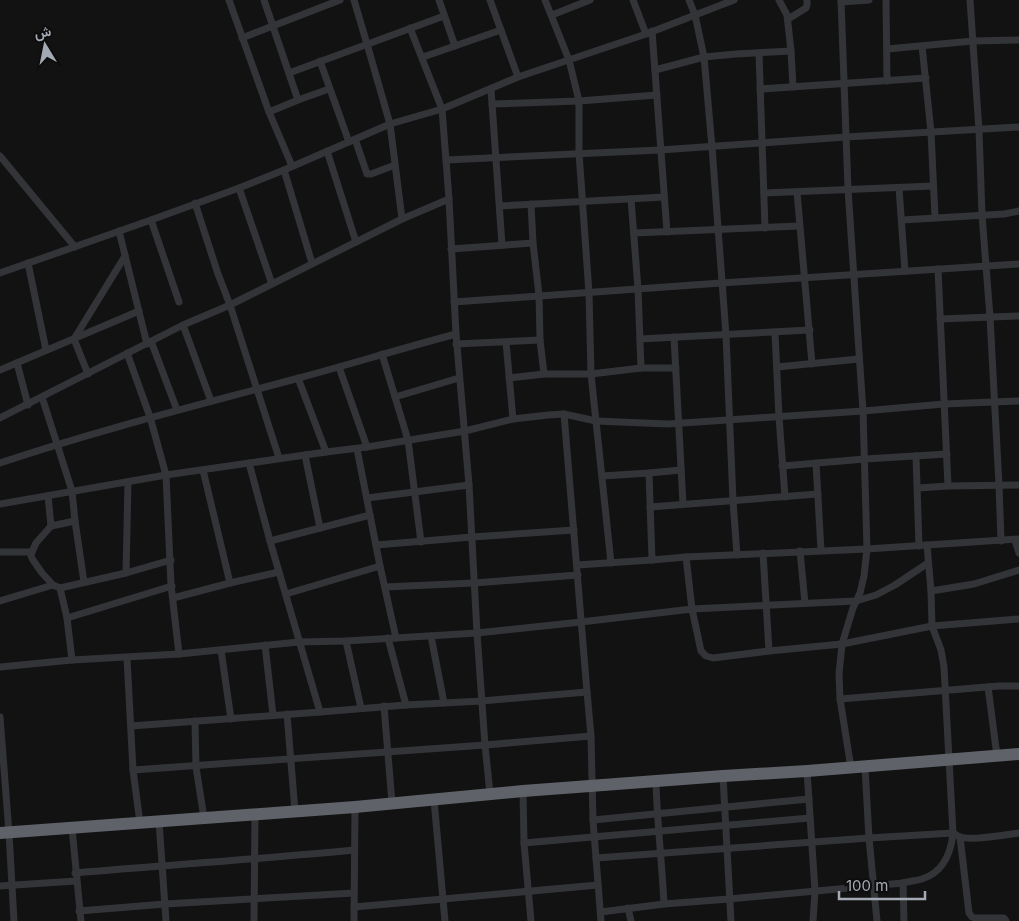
<svg xmlns="http://www.w3.org/2000/svg" width="1019" height="921" font-family="Inter,Vazirmatn,sans-serif">
  <rect width="100%" height="100%" fill="#121213"/>
  <g fill="none" stroke-linecap="round" stroke-linejoin="round">
    <g stroke="#333438" stroke-width="7">
      <path d="M 229,0 L 269,112 L 292,166"/>
      <path d="M 264,0 L 298,100"/>
      <path d="M 354,0 L 367,44 L 390,124 L 402,219"/>
      <path d="M 439,0 L 455,46"/>
      <path d="M 490,0 L 518,77"/>
      <path d="M 545,0 L 569,60 L 579,101 L 579,153 L 589,293 L 591,374 L 611,563"/>
      <path d="M 633,0 L 646,34"/>
      <path d="M 689,0 L 695,15 L 704,57 L 712,147 L 726,335 L 733,501 L 737,555"/>
      <path d="M 779,0 L 787,15 L 791,51 L 793,87"/>
      <path d="M 841,0 L 848,189 L 863,411 L 867,549 L 864,576 L 860,593 L 853,608 L 842,644 L 839,674 L 840,699 L 851,768"/>
      <path d="M 886,0 L 887,81"/>
      <path d="M 970,0 L 979,130 L 982,215 L 990,317 L 999,485 L 1001,541"/>
      <path d="M 841,2 L 869,0"/>
      <path d="M 552,15 L 590,0"/>
      <path d="M 788,19 L 806,8 L 807,5 L 807,0"/>
      <path d="M 410,28 L 442,109 L 449,199 L 456,334 L 469,485 L 477,633 L 485,745 L 490,794"/>
      <path d="M 652,31 L 667,232"/>
      <path d="M 242,38 L 340,0"/>
      <path d="M 922,46 L 931,132 L 935,217"/>
      <path d="M 887,49 L 973,41 L 1019,40"/>
      <path d="M 759,53 L 765,228"/>
      <path d="M 423,57 L 501,30"/>
      <path d="M 320,61 L 349,142"/>
      <path d="M 655,70 L 704,57 L 736,54 L 791,51"/>
      <path d="M 289,73 L 444,16"/>
      <path d="M 491,89 L 502,245"/>
      <path d="M 760,89 L 926,78"/>
      <path d="M 492,104 L 579,101 L 657,95"/>
      <path d="M 269,112 L 298,100 L 329,89"/>
      <path d="M 355,139 L 367,174 L 371,174 L 395,165"/>
      <path d="M 327,151 L 356,242"/>
      <path d="M 0,156 L 75,247"/>
      <path d="M 446,160 L 660,150 L 846,137 L 1019,127"/>
      <path d="M 284,170 L 312,263"/>
      <path d="M 239,188 L 272,284"/>
      <path d="M 899,188 L 905,271"/>
      <path d="M 797,192 L 812,364"/>
      <path d="M 764,193 L 933,186"/>
      <path d="M 631,199 L 638,289 L 641,368"/>
      <path d="M 195,203 L 218,274 L 230,305 L 279,458"/>
      <path d="M 531,204 L 533,243 L 539,295 L 540,340 L 544,374"/>
      <path d="M 500,206 L 664,197"/>
      <path d="M 151,220 L 179,302"/>
      <path d="M 902,220 L 1004,214 L 1019,211"/>
      <path d="M 119,231 L 147,344"/>
      <path d="M 634,233 L 799,226"/>
      <path d="M 451,249 L 533,243"/>
      <path d="M 28,263 L 46,350"/>
      <path d="M 938,269 L 948,486"/>
      <path d="M 0,273 L 151,220 L 239,188 L 284,170 L 390,124 L 442,109 L 518,77 L 646,34 L 734,0"/>
      <path d="M 454,302 L 721,283 L 1019,264"/>
      <path d="M 940,319 L 1019,316"/>
      <path d="M 183,325 L 211,401"/>
      <path d="M 775,333 L 779,417 L 785,497"/>
      <path d="M 674,337 L 683,504"/>
      <path d="M 640,339 L 810,330"/>
      <path d="M 151,341 L 177,410"/>
      <path d="M 506,342 L 513,419"/>
      <path d="M 456,344 L 540,340"/>
      <path d="M 127,353 L 150,417 L 166,475 L 171,585 L 179,654"/>
      <path d="M 382,354 L 408,440 L 421,542"/>
      <path d="M 17,363 L 28,405"/>
      <path d="M 339,367 L 367,447"/>
      <path d="M 777,367 L 859,359"/>
      <path d="M 0,370 L 139,311"/>
      <path d="M 88,374 L 74,339 L 125,256"/>
      <path d="M 298,378 L 326,452"/>
      <path d="M 509,378 L 544,374 L 591,374 L 641,368 L 676,368"/>
      <path d="M 42,397 L 72,491 L 75,521 L 84,582"/>
      <path d="M 395,397 L 459,378"/>
      <path d="M 564,414 L 587,692 L 591,736 L 593,820 L 601,921"/>
      <path d="M 0,418 L 183,325 L 230,305 L 402,219 L 449,199"/>
      <path d="M 357,449 L 380,566 L 396,638"/>
      <path d="M 305,455 L 320,528"/>
      <path d="M 916,456 L 919,546"/>
      <path d="M 0,463 C 98,430 199,405 299,378 C 351,364 403,348 456,334"/>
      <path d="M 249,463 L 270,541 L 320,712"/>
      <path d="M 816,463 L 821,550"/>
      <path d="M 782,466 L 865,459 L 947,454"/>
      <path d="M 203,470 L 230,583"/>
      <path d="M 649,473 L 652,560"/>
      <path d="M 602,476 L 649,473 L 681,470"/>
      <path d="M 918,488 L 948,486 L 1019,485"/>
      <path d="M 367,498 L 469,485"/>
      <path d="M 0,504 L 166,475 L 326,452 L 367,447 L 465,431 L 513,419 L 548,415 L 564,414 L 596,421 L 668,424 L 863,411 L 944,404 L 1019,401"/>
      <path d="M 650,507 L 818,494"/>
      <path d="M 51,526 L 75,521"/>
      <path d="M 1015,540 L 1019,553"/>
      <path d="M 270,541 L 370,515"/>
      <path d="M 376,545 L 472,537 L 574,530"/>
      <path d="M 800,551 L 805,603"/>
      <path d="M 0,552 L 32,552 L 36,543 L 51,526 L 48,496"/>
      <path d="M 32,552 L 31,556 L 33,560 L 42,573 L 53,585 L 60,588 L 126,573 L 171,560"/>
      <path d="M 763,553 L 769,651"/>
      <path d="M 686,557 L 692,609 L 701,651 L 706,656 L 713,658 L 769,651 L 842,644 L 932,626 L 1019,619"/>
      <path d="M 577,565 L 652,560 L 686,557 L 867,549 L 1019,539"/>
      <path d="M 126,573 L 128,482"/>
      <path d="M 385,587 L 474,583 L 578,575"/>
      <path d="M 60,588 L 67,618 L 72,660"/>
      <path d="M 931,591 L 974,584 L 1019,570"/>
      <path d="M 286,594 L 380,566"/>
      <path d="M 173,598 L 230,583 L 279,572"/>
      <path d="M 0,601 L 53,585"/>
      <path d="M 67,618 L 172,586"/>
      <path d="M 431,636 L 444,703"/>
      <path d="M 388,638 L 406,705"/>
      <path d="M 346,641 L 361,708"/>
      <path d="M 265,645 L 273,715"/>
      <path d="M 221,650 L 231,719"/>
      <path d="M 127,658 L 133,770 L 140,823"/>
      <path d="M 0,667 L 72,660 L 179,654 L 299,642 L 346,641 L 477,633 L 581,622 L 692,609 L 856,601 L 876,595 L 895,585 L 928,563"/>
      <path d="M 988,687 L 997,756"/>
      <path d="M 840,699 L 999,686 L 1019,686"/>
      <path d="M 384,706 L 392,803"/>
      <path d="M 287,714 L 295,811"/>
      <path d="M 0,717 L 9,833 L 14,921"/>
      <path d="M 195,721 L 196,767 L 204,818"/>
      <path d="M 131,726 L 320,712 L 406,705 L 482,701 L 587,692"/>
      <path d="M 865,767 L 869,838 L 877,921"/>
      <path d="M 133,770 L 485,745 L 591,736"/>
      <path d="M 807,771 L 815,891 L 813,921"/>
      <path d="M 723,776 L 731,921"/>
      <path d="M 656,782 C 657,822 662,863 664,904"/>
      <path d="M 523,791 L 524,843 L 531,921"/>
      <path d="M 434,800 L 445,921"/>
      <path d="M 593,820 L 809,799"/>
      <path d="M 159,821 L 166,921"/>
      <path d="M 72,828 L 81,921"/>
      <path d="M 960,837 L 969,913 L 972,917 L 975,918 L 1004,918 L 1006,921"/>
      <path d="M 524,843 L 810,818"/>
      <path d="M 596,858 L 869,838 L 953,833 C 955,834 957,836 960,837 C 971,841 1006,835 1019,833"/>
      <path d="M 75,873 C 168,865 261,859 354,850"/>
      <path d="M 903,883 L 904,921"/>
      <path d="M 0,886 L 76,881"/>
      <path d="M 354,907 L 598,885"/>
      <path d="M 628,908 L 631,921"/>
      <path d="M 79,911 L 165,904 L 354,893"/>
      <path d="M 601,912 L 664,904 L 729,899 L 903,883 C 909,881 916,881 922,879 C 944,872 951,853 953,833 L 944,667 L 941,650 L 932,626 L 931,591 L 927,545"/>
      <path d="M 254,921 L 255,815"/>
      <path d="M 354,921 L 355,807"/>
    </g>
    <path stroke="#5f6268" stroke-width="12" d="M 0,833 L 355,807 L 523,791 L 723,776 L 807,771 L 1019,754"/>
  </g>
  <g transform="translate(45 45) rotate(350)" stroke="#0d0d0e" stroke-width="4" paint-order="stroke">
  <path d="M0-4L9 19L0 12L-9 19Z" fill="#a4aab3"/>
  <text y="-8" font-size="14" font-weight="bold" text-anchor="middle" fill="#a4aab3">ش</text>
  </g>
  <path d="M839 891v8h86v-8" fill="none" stroke="#a4aab3" stroke-width="2.5"/>
  <text x="846" y="891" font-size="15" fill="#a4aab3" stroke="#0d0d0e" stroke-width="4" paint-order="stroke">100 m</text>
</svg>
